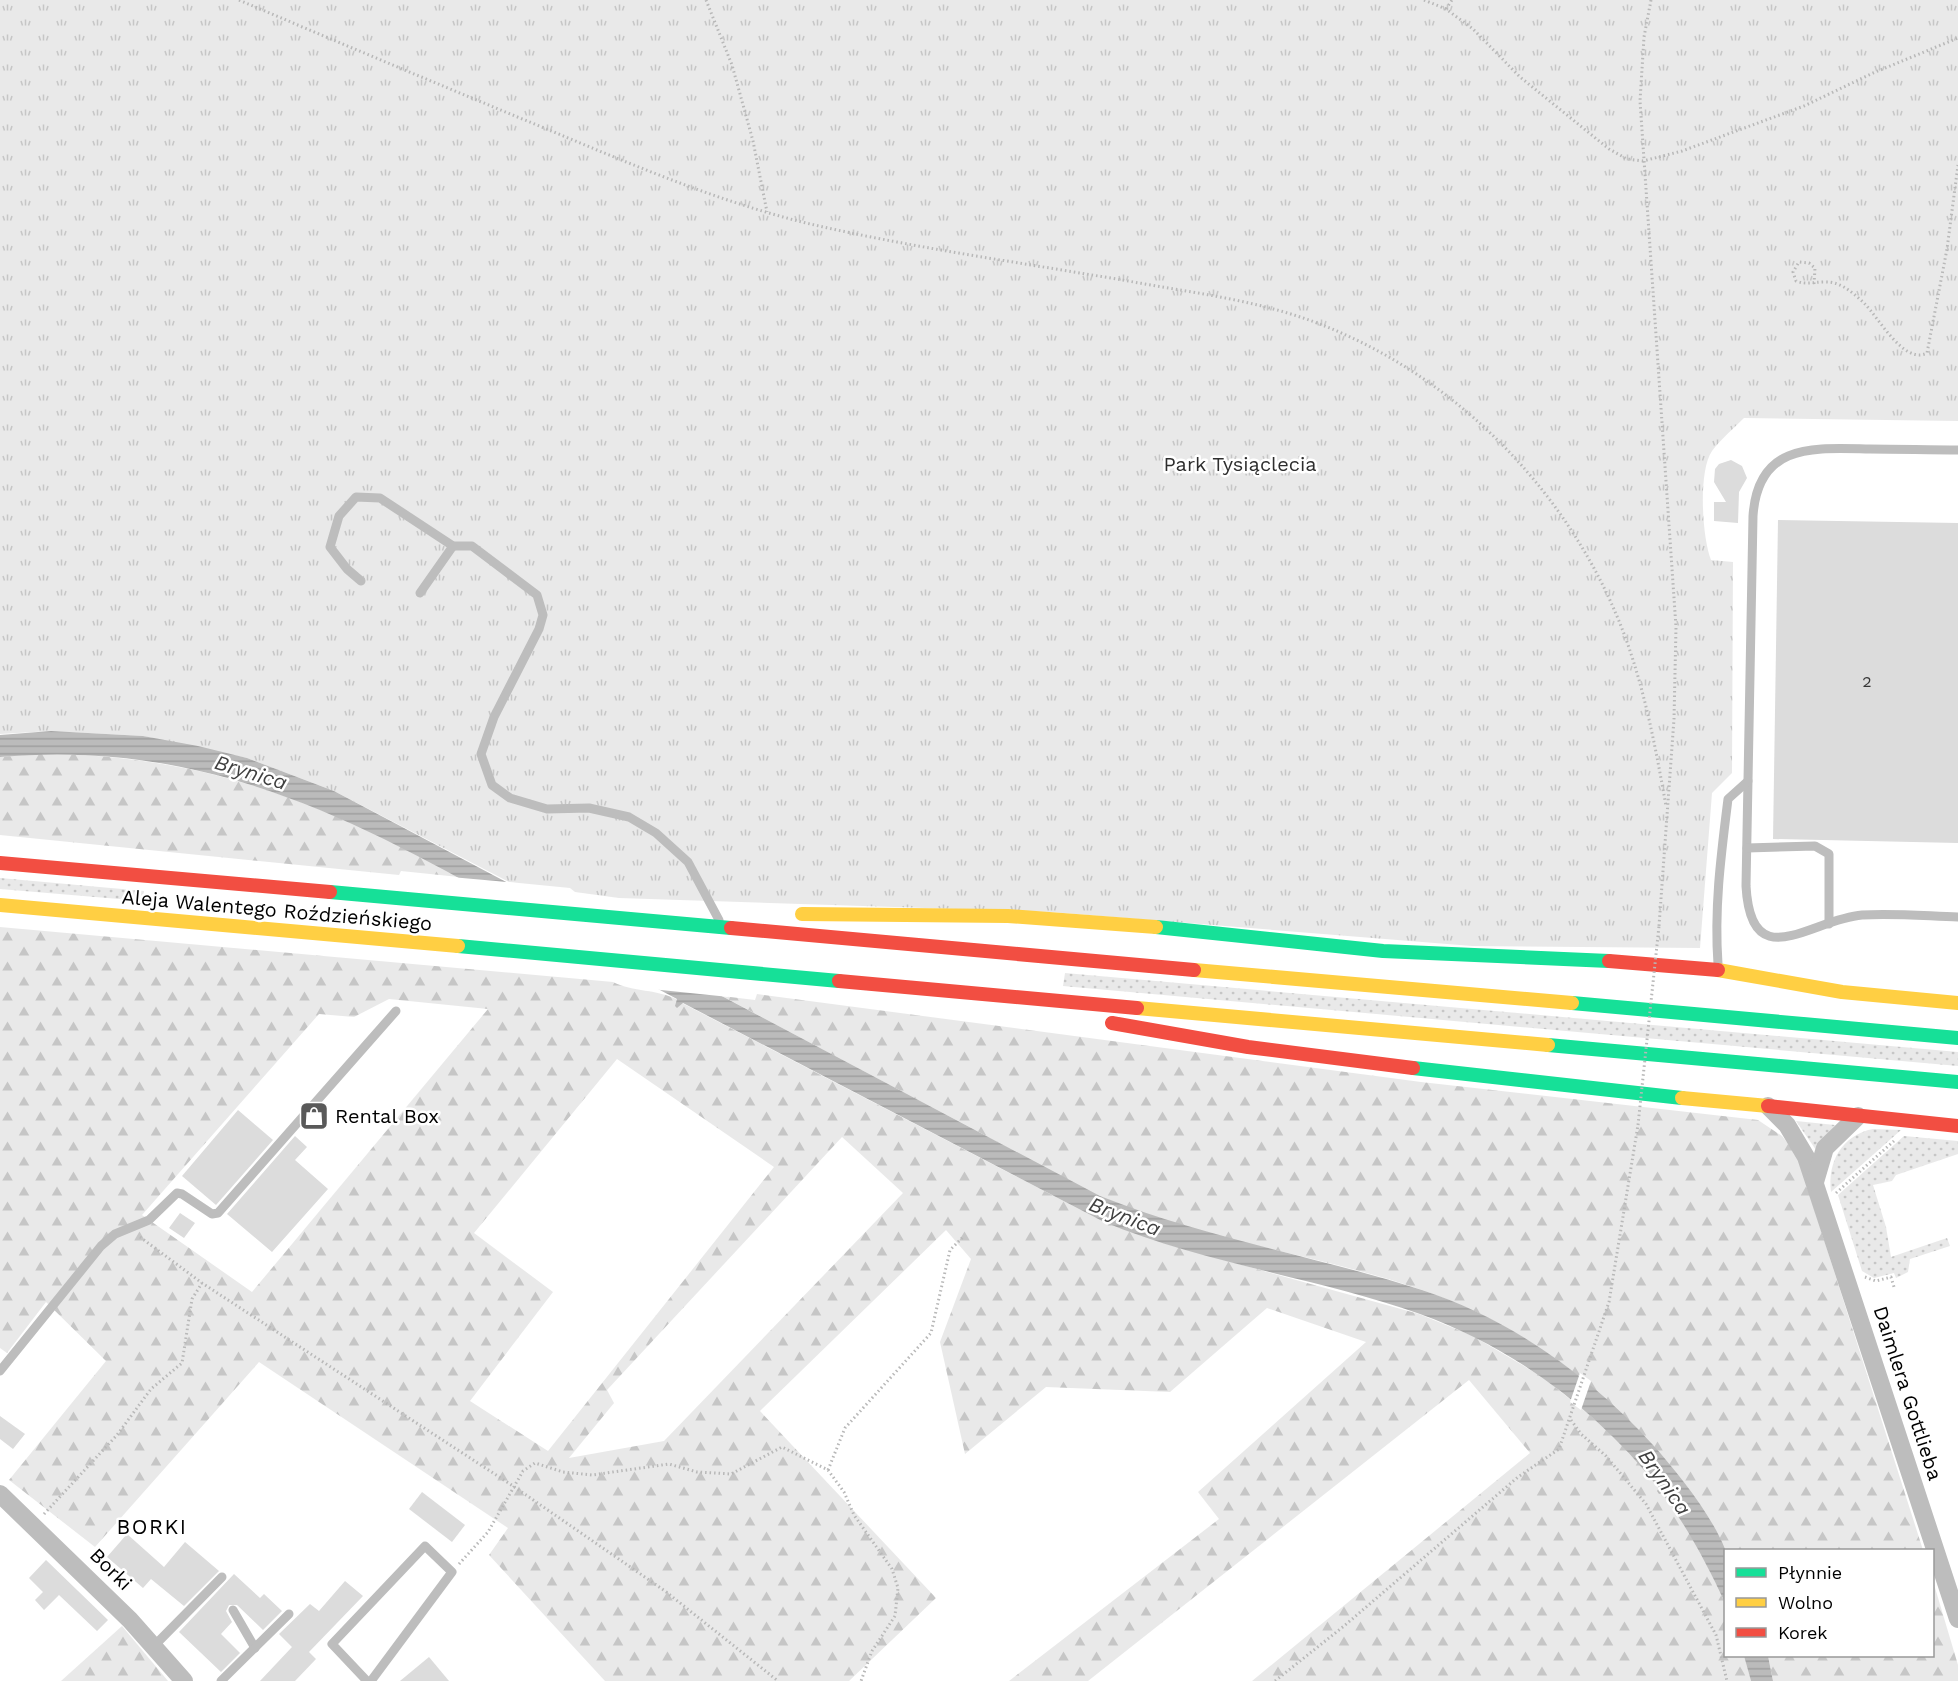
<svg xmlns="http://www.w3.org/2000/svg" width="1958" height="1681" font-family="'Work Sans',sans-serif">
  <defs>
    <pattern id="grass-dots" width="8" height="8" patternUnits="userSpaceOnUse" patternTransform="scale(1.5)"><rect width="8" height="8" fill="#e9e9e9"/><path d="M2 2h.1M6 6h.1" fill="none" stroke="#c6c6c6" stroke-width="1.8" stroke-linecap="round"/></pattern>
    <pattern id="forest-firs" width="22" height="20" patternUnits="userSpaceOnUse" patternTransform="scale(1.5)"><rect width="22" height="20" fill="#e9e9e9"/><path d="M5 1l3.5 6h-7zM16 11l3.5 6h-7z" fill="#c6c6c6"/></pattern>
    <pattern id="park-tufts" width="24" height="20" patternUnits="userSpaceOnUse" patternTransform="scale(1.5)"><rect width="24" height="20" fill="#e9e9e9"/><path d="M3 7l-1-3M5 7V3M7 7l1-3M15 17l-1-3M17 17v-4M19 17l1-3" fill="none" stroke="#c6c6c6"/></pattern>
    <pattern id="water-rules" width="6" height="5" patternUnits="userSpaceOnUse" patternTransform="scale(1.5)"><rect width="6" height="5" fill="#bbb"/><path d="M0 2.5h6" fill="none" stroke="#9f9f9f"/></pattern>
  </defs>
  <rect width="100%" height="100%" fill="#fff"/>
  <g fill="url(#grass-dots)">
    <path d="M 0,878 L 144,891 L 143,901 L 0,889 Z"/>
    <path d="M 1065,973 L 1958,1052 L 1958,1066 L 1063,986 Z"/>
    <path d="M 1796,1121 L 1835,1125 L 1816,1150 Z"/>
    <path d="M 1873,1129 L 1901,1130 L 1831,1192 C 1827,1162 1842,1135 1873,1129 Z"/>
    <path d="M 1904,1136 L 1958,1141 L 1958,1154 L 1896,1175 L 1892,1181 L 1873,1185 L 1886,1227 L 1891,1257 L 1947,1238 L 1950,1246 L 1910,1259 L 1908,1272 L 1896,1278 L 1894,1273 L 1874,1278 L 1862,1271 L 1838,1195 Z"/>
  </g>
  <g fill="url(#forest-firs)" fill-rule="evenodd">
    <path d="M 37,754 C 196,753 322,801 459,877 L 401,871 L 399,875 L 0,835 L 0,757 Z"/>
    <path d="M 0,927 L 613,982 C 633,992 657,989 678,1000 L 677,1008 L 682,1003 L 1102,1221 L 1170,1245 L 1419,1314 L 1473,1336 L 1544,1378 L 1609,1431 L 1638,1461 L 1681,1518 L 1698,1546 L 1725,1603 L 1726,1656 L 1744,1656 L 1751,1681 L 1252,1681 L 1530,1453 L 1469,1380 L 1088,1681 L 1009,1681 L 1219,1519 L 1198,1492 L 1366,1342 L 1267,1308 L 1170,1392 L 1046,1387 L 965,1454 L 940,1342 L 971,1259 L 946,1230 L 760,1411 L 936,1598 L 849,1681 L 605,1681 L 489,1555 L 508,1528 L 259,1362 L 95,1547 L 9,1480 L 106,1361 L 46,1302 L 7,1353 L 0,1348 ZM 389,999 L 488,1009 L 252,1292 L 142,1215 L 319,1014 L 354,1017 ZM 617,1059 L 774,1167 L 548,1451 L 470,1401 L 553,1292 L 474,1233 ZM 842,1137 L 903,1193 L 664,1441 L 569,1458 L 614,1403 L 607,1390 Z"/>
    <path d="M 757,994 L 1421,1082 L 1758,1120 L 1782,1136 L 1797,1155 L 1923,1550 L 1725,1551 C 1658,1431 1556,1337 1425,1291 C 1319,1254 1205,1242 1102,1197 C 1059,1178 1018,1153 977,1131 C 892,1086 807,1041 722,996 L 755,1000 Z"/>
    <path d="M 1933,1581 L 1958,1665 L 1958,1681 L 1773,1681 L 1768,1656 L 1932,1656 Z"/>
    <path d="M 122,1626 L 168,1681 L 61,1681 Z"/>
  </g>
  <path fill="url(#park-tufts)" d="M 0,0 L 1958,0 L 1958,421 L 1744,418 C 1734,428 1721,439 1712,451 C 1698,471 1702,537 1711,560 L 1733,562 L 1732,773 L 1712,793 L 1700,948 L 1472,946 L 1051,912 L 619,898 L 575,892 L 570,888 L 509,882 L 334,791 L 247,758 L 143,736 L 51,731 L 0,734 Z"/>
  <g fill="url(#water-rules)">
    <path d="M 51,731 L 143,736 L 198,746 L 247,758 L 334,791 L 1100,1196 C 1205,1238 1316,1256 1422,1290 C 1511,1319 1591,1377 1653,1445 C 1678,1473 1711,1514 1725,1549 C 1730,1564 1725,1588 1725,1603 C 1707,1564 1688,1528 1662,1493 L 1659,1494 L 1657,1491 L 1659,1488 C 1596,1409 1516,1349 1420,1314 C 1316,1277 1204,1264 1102,1221 L 683,1003 L 677,1008 L 675,1006 L 677,999 C 452,883 270,733 0,757 L 0,735 Z"/>
    <path d="M 1744,1656 L 1768,1656 L 1773,1681 L 1751,1681 Z"/>
  </g>
  <g fill="#fff">
    <path d="M 451,877 L 517,883 L 729,997 L 651,989 Z"/>
    <path d="M 1580,1373 L 1591,1381 L 1581,1410 L 1570,1402 Z"/>
  </g>
  <g fill="#dcdcdc">
    <path d="M 1731,460 L 1742,466 L 1747,478 L 1739,492 L 1738,523 L 1714,521 L 1714,502 L 1726,502 L 1714,482 L 1715,469 L 1719,464 Z"/>
    <path d="M 1778,520 L 1958,523 L 1958,843 L 1773,839 Z"/>
    <path d="M 238,1110 L 273,1140 L 216,1205 L 182,1176 Z"/>
    <path d="M 295,1136 L 307,1147 L 295,1160 L 328,1189 L 272,1252 L 227,1214 Z"/>
    <path d="M 180,1213 L 195,1223 L 184,1238 L 169,1228 Z"/>
    <path d="M 0,1416 L 25,1434 L 13,1449 L 0,1439 Z"/>
    <path d="M 422,1492 L 465,1525 L 452,1542 L 409,1509 Z"/>
    <path d="M 127,1534 L 164,1567 L 185,1542 L 219,1571 L 184,1606 L 151,1579 L 143,1588 L 107,1557 Z"/>
    <path d="M 46,1560 L 108,1620 L 97,1631 L 59,1595 L 44,1610 L 35,1600 L 43,1592 L 29,1578 Z"/>
    <path d="M 234,1574 L 260,1598 L 264,1594 L 282,1611 L 263,1630 L 237,1605 L 229,1605 L 226,1611 L 232,1622 L 221,1634 L 240,1653 L 221,1672 L 179,1632 Z"/>
    <path d="M 345,1581 L 363,1596 L 309,1652 L 316,1659 L 295,1681 L 260,1681 L 292,1647 L 279,1634 L 310,1604 L 319,1611 Z"/>
    <path d="M 429,1657 L 449,1681 L 400,1681 Z"/>
  </g>
  <g fill="none" stroke-linecap="round" stroke-linejoin="round">
    <g stroke="#b8b8b8" stroke-width="3" stroke-dasharray="1.5 3" stroke-linecap="butt">
      <path d="M 239,0 C 342,44 445,87 549,130 C 633,165 717,201 806,223 C 917,249 1032,264 1145,284 C 1203,294 1262,302 1317,323 C 1460,377 1576,499 1627,642 C 1646,696 1656,750 1666,806"/>
      <path d="M 706,0 L 732,65 L 753,141 L 767,212"/>
      <path d="M 1424,0 L 1446,9 L 1473,29 L 1520,77 L 1609,149 L 1627,159 L 1643,161 L 1682,151 L 1804,106 L 1873,73 L 1958,38"/>
      <path d="M 1651,0 L 1644,37 L 1640,101 L 1676,627 L 1674,719 L 1659,926"/>
      <path d="M 1446,9 L 1452,0"/>
      <path d="M 1814,284 L 1815,268 L 1809,263 L 1799,262 L 1793,272 L 1796,281 C 1807,285 1813,282 1824,282 C 1840,281 1852,292 1864,303 C 1879,318 1904,365 1927,353 L 1947,249 L 1958,165"/>
      <path d="M 1836,1193 L 1894,1141"/>
      <path d="M 140,1237 L 202,1283 L 513,1486 L 665,1591 L 778,1681"/>
      <path d="M 1865,1277 L 1876,1281 L 1891,1277 L 1894,1287"/>
      <path d="M 1571,1420 L 1581,1434 L 1606,1456 L 1646,1504 L 1716,1635 L 1727,1681"/>
      <path d="M 828,1470 L 845,1428 L 931,1333 L 950,1250 L 963,1237"/>
      <path d="M 44,1514 L 117,1435 L 151,1389 L 182,1363 L 192,1299 L 202,1283"/>
      <path d="M 459,1564 L 488,1532 L 523,1471 L 535,1463 L 563,1472 L 592,1475 L 669,1464 L 697,1472 L 731,1474 L 782,1447 L 828,1470 L 844,1492 L 854,1515 L 892,1569 L 898,1588 L 895,1616 L 872,1651 L 861,1681"/>
      <path d="M 1275,1681 L 1344,1626 L 1518,1477 L 1559,1449 L 1609,1302 L 1638,1125"/>
    </g>
    <g stroke="#bdbdbd" stroke-width="9">
      <path d="M 1958,450 C 1929,450 1900,449 1870,449 C 1814,448 1758,442 1753,516 L 1746,886 C 1751,978 1811,919 1862,915 C 1893,913 1926,916 1958,917"/>
      <path d="M 361,581 L 347,569 L 330,547 L 339,516 L 356,497 L 380,498 L 453,546 L 472,546 L 537,595 L 543,615 L 539,629 L 494,717 L 481,754 L 492,785 L 510,798 L 547,809 L 589,808 L 629,817 L 656,833 L 688,862 L 719,920"/>
      <path d="M 420,593 L 453,546"/>
      <path d="M 1747,848 L 1815,846 L 1829,854 L 1829,924"/>
      <path d="M 1718,964 C 1714,908 1721,855 1728,799 L 1748,781"/>
      <path d="M 0,1371 L 101,1246 L 115,1234 L 149,1220 L 177,1193 L 182,1194 L 212,1214 L 218,1213 L 396,1011"/>
      <path d="M 233,1610 L 255,1648"/>
      <path d="M 154,1646 L 222,1577"/>
      <path d="M 221,1681 L 289,1614"/>
      <path d="M 367,1681 L 332,1644 L 425,1546 L 452,1572 L 371,1681"/>
    </g>
    <g stroke="#bdbdbd" stroke-width="18">
      <path d="M 1768,1106 L 1787,1125 L 1806,1157 L 1958,1619"/>
      <path d="M 1815,1182 L 1825,1148 L 1858,1116"/>
      <path d="M 0,1494 L 130,1620 L 184,1681"/>
    </g>
    <g stroke="#16e098" stroke-width="14">
      <path d="M 330,892 L 731,928"/>
      <path d="M 1156,927 L 1383,951 L 1609,961"/>
      <path d="M 458,946 L 839,981"/>
      <path d="M 1572,1003 L 1958,1038"/>
      <path d="M 1548,1045 L 1958,1082"/>
      <path d="M 1413,1068 L 1682,1098"/>
    </g>
    <g stroke="#ffcf43" stroke-width="14">
      <path d="M 0,905 L 458,946"/>
      <path d="M 802,914 L 1008,916 L 1156,927"/>
      <path d="M 1194,970 L 1572,1003"/>
      <path d="M 1718,970 L 1842,992 L 1958,1003"/>
      <path d="M 1137,1008 L 1548,1045"/>
      <path d="M 1682,1098 L 1768,1106"/>
    </g>
    <g stroke="#f24e42" stroke-width="14">
      <path d="M 0,863 L 330,892"/>
      <path d="M 731,928 L 1194,970"/>
      <path d="M 1609,961 L 1718,970"/>
      <path d="M 839,981 L 1137,1008"/>
      <path d="M 1112,1023 L 1248,1047 L 1413,1068"/>
      <path d="M 1768,1106 L 1958,1126"/>
    </g>
    <path stroke="#b8b8b8" stroke-width="3" stroke-dasharray="1.5 3" stroke-linecap="butt" d="M 1638,1125 L 1659,926"/>
  </g>
  <defs>
    <g id="shop-square" transform="scale(1.5)"><rect x="-9" y="-9" width="18" height="18" rx="4" fill="#595959" stroke="#fff"/><path d="M-5-2.5h2.3a2.7 3.5 0 0 1 5.4 0H5L5.5 6h-11ZM-1.5-2.5h3a1.5 2.3 0 0 0-3 0Z" fill="#fff"/></g>
  </defs>
  <g fill-rule="evenodd">
    <use href="#shop-square" x="314" y="1116"/>
  </g>
  <g text-anchor="middle" dominant-baseline="central" stroke-width="5" stroke-linejoin="round" paint-order="stroke">
    <g font-size="16" fill="#373737">
      <text x="1867" y="681">2</text>
    </g>
    <g font-size="20" fill="#2e2e2e" stroke="#fff">
      <text x="1240" y="464">Park Tysiąclecia</text>
    </g>
    <g font-size="20" fill="#000" stroke="#fff">
      <text transform="translate(277 910) rotate(5)">Aleja Walentego Roździeńskiego</text>
      <text transform="translate(1908 1393) rotate(72)">Daimlera Gottlieba</text>
      <text transform="translate(111 1569) rotate(45)">Borki</text>
    </g>
    <g font-size="20" fill="#000" stroke="#fff" text-anchor="start">
      <text x="335" y="1116">Rental Box</text>
    </g>
    <g font-size="21" font-style="italic" fill="#3f3f3f" stroke="#fff">
      <text transform="translate(251 772) rotate(17)">Brynica</text>
      <text transform="translate(1125 1216) rotate(21)">Brynica</text>
      <text transform="translate(1665 1482) rotate(55)">Brynica</text>
    </g>
    <g font-size="21" letter-spacing="1.5" fill="#000" stroke="#fff">
      <text x="152" y="1526">BORKI</text>
    </g>
  </g>
  <rect x="1724" y="1549" width="210" height="108" fill="#ffffff" stroke="#999999" stroke-width="1.5"/>
  <rect x="1736" y="1568" width="30" height="9" fill="#16e098" stroke="#999999" stroke-width="1.5"/>
  <text x="1778" y="1579" font-size="18" fill="#000000">Płynnie</text>
  <rect x="1736" y="1598" width="30" height="9" fill="#ffcf43" stroke="#999999" stroke-width="1.5"/>
  <text x="1778" y="1609" font-size="18" fill="#000000">Wolno</text>
  <rect x="1736" y="1628" width="30" height="9" fill="#f24e42" stroke="#999999" stroke-width="1.5"/>
  <text x="1778" y="1639" font-size="18" fill="#000000">Korek</text>
</svg>
